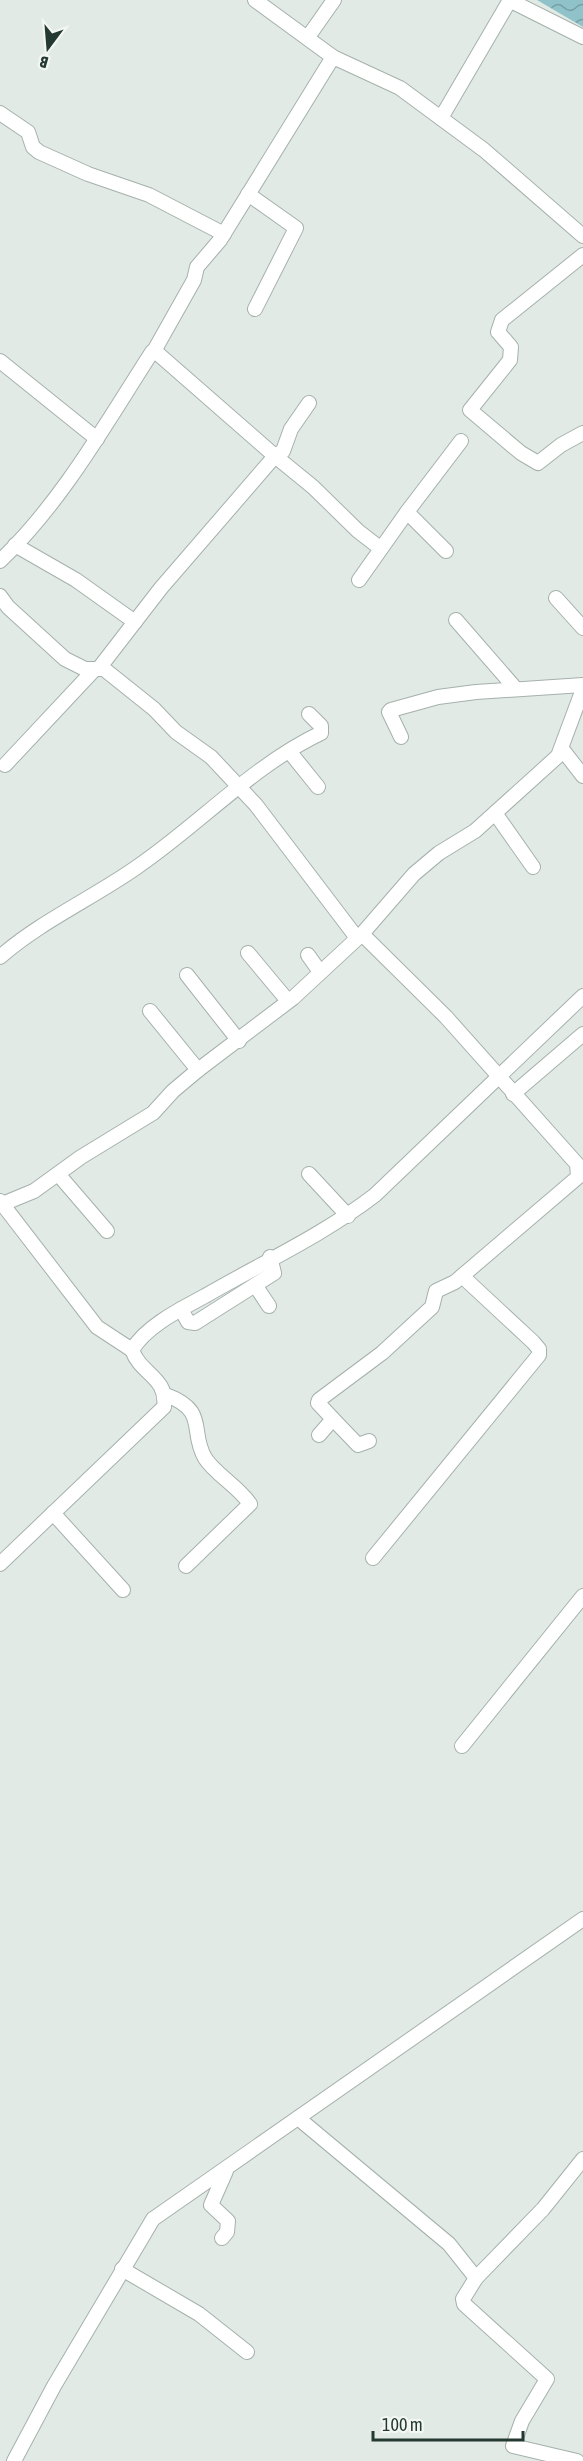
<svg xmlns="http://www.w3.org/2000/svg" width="583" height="2461" font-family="'Asap Condensed',sans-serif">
  <defs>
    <pattern id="water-waves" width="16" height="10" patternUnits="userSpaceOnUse" patternTransform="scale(1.5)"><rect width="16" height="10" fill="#90c3c9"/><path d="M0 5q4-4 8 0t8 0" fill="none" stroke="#759fa4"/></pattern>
  </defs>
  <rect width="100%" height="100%" fill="#e2eae6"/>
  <path fill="url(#water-waves)" d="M 537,0 L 583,0 L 583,27 Z"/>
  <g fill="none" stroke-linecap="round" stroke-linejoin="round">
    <g stroke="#a5b1ac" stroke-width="16">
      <g id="minor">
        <path d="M 255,0 L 333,57 L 400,88 L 484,150 L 583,236"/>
        <path d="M 509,0 L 583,37"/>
        <path d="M 308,37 L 334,0"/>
        <path d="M 0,113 L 28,132 L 33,147 L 39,152 L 88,174 L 149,195 L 224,234"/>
        <path d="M 441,118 L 510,0"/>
        <path d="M 248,194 L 296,228 L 255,309"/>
        <path d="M 583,255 L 502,320 L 498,332 L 511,347 L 510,360 L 470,410 L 521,453 L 538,463 L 561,445 L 583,433"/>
        <path d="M 154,351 L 194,280 L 197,267 L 220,240 L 333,57"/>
        <path d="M 0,361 L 97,439"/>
        <path d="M 15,545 L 76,580 L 135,622"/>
        <path d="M 446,551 L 407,512 L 461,441"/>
        <path d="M 0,561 C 62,502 106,423 152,352 L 156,352 L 275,456 L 283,451 L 291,429 L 309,403"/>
        <path d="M 359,580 L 407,512"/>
        <path d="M 0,596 L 8,607 L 65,659 L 85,669 L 104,669 L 154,709 L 176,732 L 211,757 L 256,805 L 357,938"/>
        <path d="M 556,598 L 583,628"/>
        <path d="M 456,620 L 516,689"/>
        <path d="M 100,667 L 161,588 L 275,456 L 313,487 L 358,531 L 380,548"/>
        <path d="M 401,737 L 389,712 L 391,710 L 438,697 L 476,692 L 583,685"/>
        <path d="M 562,749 L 583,776"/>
        <path d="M 289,751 L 318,787"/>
        <path d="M 5,765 L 94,670"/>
        <path d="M 495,813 L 533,867"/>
        <path d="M 248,953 L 288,1001"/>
        <path d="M 308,955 L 320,972"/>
        <path d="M 0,957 C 41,921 93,898 137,867 C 200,824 252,766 321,733 L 321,726 L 309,714"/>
        <path d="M 187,975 L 239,1041"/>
        <path d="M 150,1011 L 198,1070"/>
        <path d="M 513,1094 L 583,1034"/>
        <path d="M 58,1174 L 107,1231"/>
        <path d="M 309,1174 L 348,1216"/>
        <path d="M 0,1201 L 97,1327 L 132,1350"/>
        <path d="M 0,1205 L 34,1191 L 81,1157 L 153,1113 L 173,1091 L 198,1070 L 293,998 L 362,934 L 414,874 L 439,853 L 475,831 L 558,756 L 583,689"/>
        <path d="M 255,1285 L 269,1306"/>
        <path d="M 181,1309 L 188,1322 L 195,1323 L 274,1273 L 270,1257"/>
        <path d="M 166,1395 C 209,1411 189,1431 205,1458 C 215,1474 239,1487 250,1504 L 186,1566"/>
        <path d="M 333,1419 L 358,1445 L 369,1441"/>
        <path d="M 319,1435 L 333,1419 L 318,1403 L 319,1400 L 382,1353 L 432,1307 L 436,1291 L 455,1282 L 578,1177 L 577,1164 L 446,1017 L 362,934"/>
        <path d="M 53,1513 L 123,1590"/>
        <path d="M 373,1558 L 539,1355 L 539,1349 L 533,1342 L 462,1276"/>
        <path d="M 0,1564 L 164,1407 C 168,1377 141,1375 132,1350 C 146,1326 181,1309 205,1296 C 262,1263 323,1235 375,1195 L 583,996"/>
        <path d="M 462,1746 L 583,1596"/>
        <path d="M 298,2118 L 449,2244 L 476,2278 L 463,2299 L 464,2304 L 547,2379 L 522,2421 L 513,2446 L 577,2461"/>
        <path d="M 222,2238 L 227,2232 L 228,2221 L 211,2205 L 226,2171"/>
        <path d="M 122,2269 L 199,2314 L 247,2352"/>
        <path d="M 476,2278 L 543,2209 L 583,2159"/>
        <path d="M 14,2461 L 54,2386 L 153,2219 L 583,1919"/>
      </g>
    </g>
    <use href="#minor" stroke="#fff" stroke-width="14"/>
  </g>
  <g transform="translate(48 48) rotate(196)" stroke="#f2f7f4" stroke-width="4.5" paint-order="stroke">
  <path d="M0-4.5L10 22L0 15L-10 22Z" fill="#243932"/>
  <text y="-9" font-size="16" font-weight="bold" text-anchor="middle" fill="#243932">B</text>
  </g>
  <path d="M373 2431v9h150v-9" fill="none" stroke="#243932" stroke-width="3"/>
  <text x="382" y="2431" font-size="18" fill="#243932" stroke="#f2f7f4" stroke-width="4.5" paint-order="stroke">100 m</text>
</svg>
